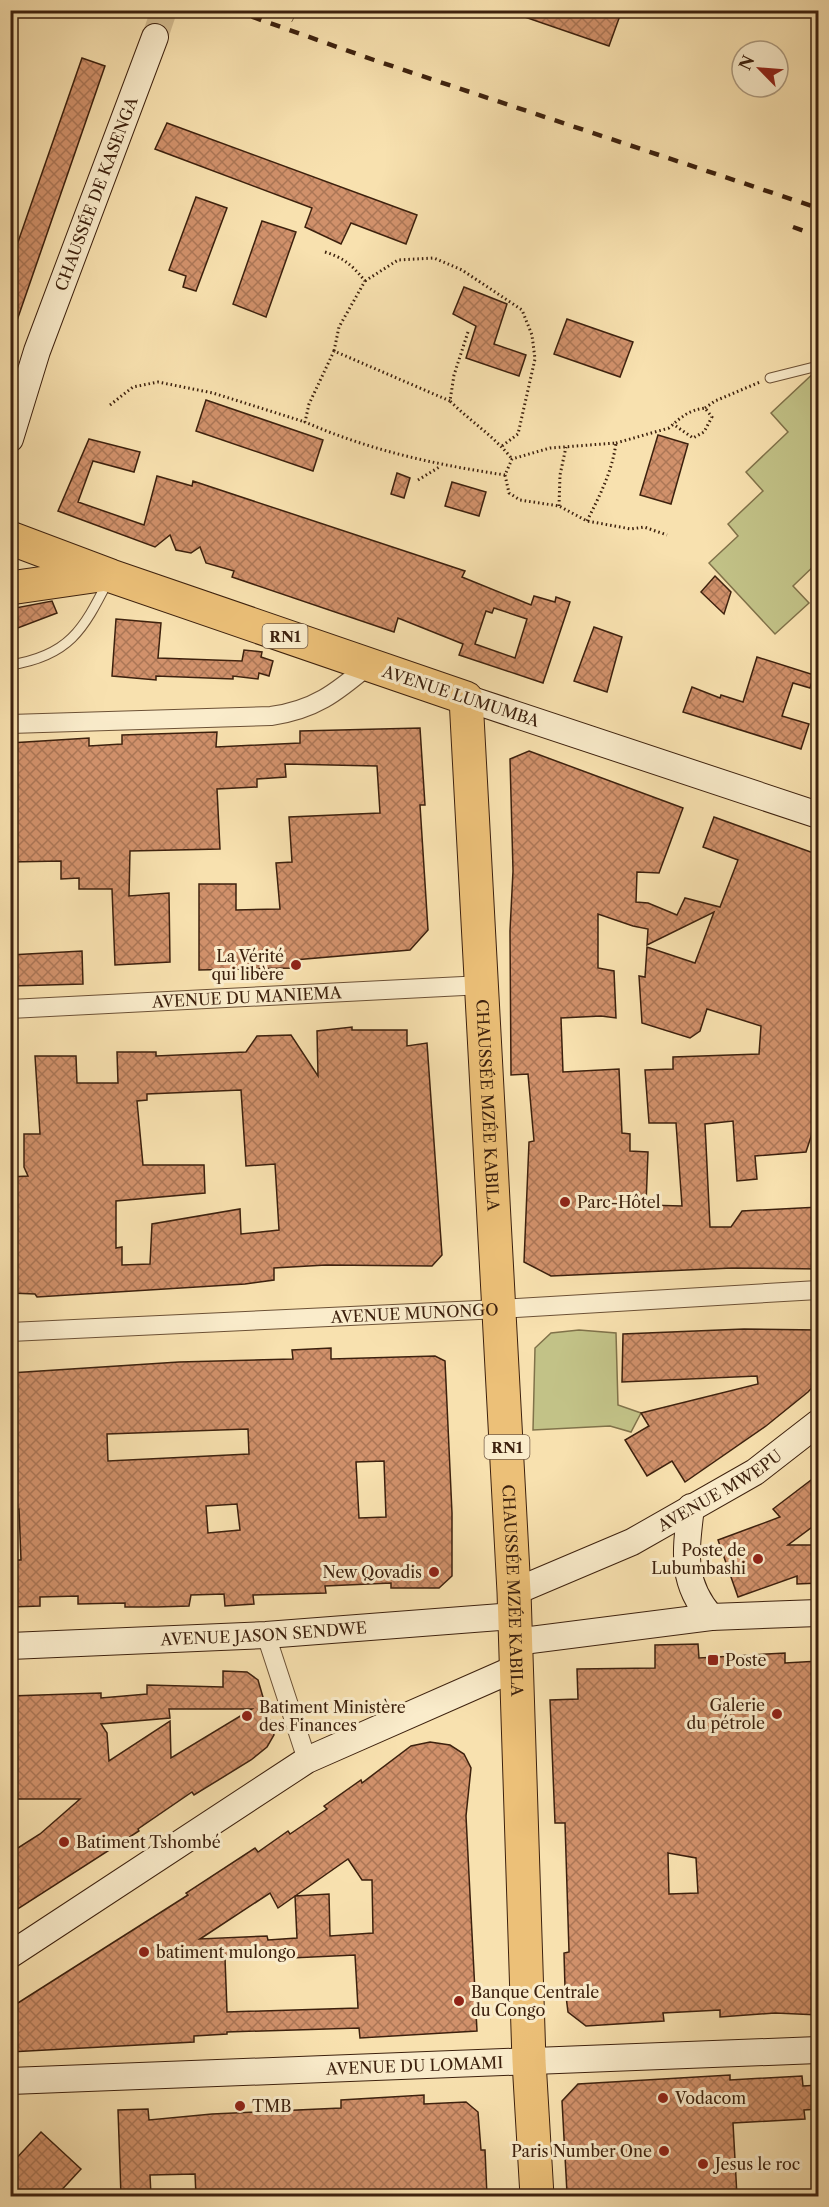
<svg xmlns="http://www.w3.org/2000/svg" width="829" height="2207" font-family="'Libre Caslon Text',serif">
  <defs>
    <pattern id="building-cross-hatch" width="8" height="8" patternUnits="userSpaceOnUse" patternTransform="scale(1.5)"><rect width="8" height="8" fill="#d1916b"/><path d="M0 0l8 8M0 8l8-8" fill="none" stroke="#ab7656"/></pattern>
  </defs>
  <rect width="100%" height="100%" fill="#f8e1af"/>
  <filter id="stains"><feTurbulence type="fractalNoise" baseFrequency=".00333" numOctaves="4"/><feColorMatrix values="0 0 0 0 .2 0 0 0 0 .09 0 0 0 0 .02 0 0 0 .5 -.17"/></filter>
  <radialGradient id="worn" r=".72"><stop offset=".6" stop-color="#630" stop-opacity="0"/><stop offset="1" stop-color="#630" stop-opacity=".3"/></radialGradient>
  <g fill="#c2c287" stroke="#80724a" stroke-width="1.5">
    <path d="M 818,369 L 818,562 L 793,586 L 809,603 L 775,634 L 709,563 L 738,536 L 728,524 L 763,491 L 746,472 L 788,432 L 771,413 Z"/>
    <path d="M 579,1330 L 616,1333 L 618,1405 L 641,1413 L 631,1432 L 610,1426 L 533,1430 L 535,1348 L 551,1333 Z"/>
  </g>
  <g fill="url(#building-cross-hatch)" stroke="#3d210e" stroke-width="1.5" fill-rule="evenodd">
    <path d="M 513,10 L 622,10 L 609,46 L 513,13 Z"/>
    <path d="M 82,58 L 105,66 L 13,332 L 10,332 L 10,265 Z"/>
    <path d="M 167,123 L 417,215 L 406,244 L 351,223 L 341,244 L 305,227 L 312,208 L 155,149 Z"/>
    <path d="M 196,197 L 227,208 L 196,291 L 183,287 L 186,276 L 169,270 Z"/>
    <path d="M 262,221 L 296,232 L 266,317 L 233,304 Z"/>
    <path d="M 464,287 L 507,304 L 494,344 L 526,355 L 519,376 L 466,358 L 476,326 L 453,314 Z"/>
    <path d="M 567,319 L 633,342 L 620,377 L 554,354 Z"/>
    <path d="M 206,400 L 323,440 L 313,471 L 196,431 Z"/>
    <path d="M 658,435 L 688,444 L 671,504 L 640,495 Z"/>
    <path d="M 89,439 L 140,452 L 134,472 L 93,461 L 78,502 L 144,525 L 157,476 L 192,486 L 193,481 L 465,571 L 462,577 L 531,605 L 534,596 L 555,602 L 556,597 L 570,602 L 543,683 L 459,655 L 463,644 L 398,618 L 394,632 L 232,577 L 234,571 L 206,563 L 200,547 L 191,553 L 176,550 L 170,535 L 155,547 L 58,511 ZM 494,608 L 527,619 L 515,658 L 475,644 L 486,611 L 492,613 Z"/>
    <path d="M 397,473 L 410,478 L 404,498 L 391,494 Z"/>
    <path d="M 452,482 L 486,492 L 479,516 L 445,506 Z"/>
    <path d="M 715,576 L 731,592 L 724,614 L 701,592 Z"/>
    <path d="M 52,601 L 57,613 L 10,631 L 10,609 Z"/>
    <path d="M 116,619 L 161,623 L 158,658 L 242,661 L 244,650 L 262,652 L 261,657 L 273,661 L 269,676 L 259,673 L 258,679 L 233,676 L 233,679 L 156,676 L 156,680 L 112,676 Z"/>
    <path d="M 594,627 L 622,637 L 607,692 L 574,681 Z"/>
    <path d="M 757,657 L 814,675 L 810,688 L 793,683 L 782,716 L 809,724 L 801,749 L 683,712 L 692,687 L 720,698 L 721,695 L 743,702 Z"/>
    <path d="M 420,728 L 425,805 L 420,805 L 428,930 L 410,950 L 294,960 L 294,968 L 199,970 L 199,884 L 236,884 L 236,910 L 280,909 L 276,863 L 292,862 L 289,817 L 380,813 L 377,766 L 285,764 L 286,777 L 257,779 L 257,787 L 217,789 L 220,849 L 130,851 L 129,896 L 169,893 L 170,962 L 115,965 L 112,889 L 79,889 L 79,878 L 61,879 L 61,861 L 11,862 L 10,743 L 89,738 L 89,746 L 122,744 L 122,735 L 217,732 L 216,747 L 300,743 L 300,731 Z"/>
    <path d="M 529,751 L 683,808 L 659,873 L 637,872 L 636,902 L 648,903 L 677,915 L 685,898 L 720,907 L 738,860 L 703,847 L 714,817 L 819,855 L 819,1112 L 806,1152 L 755,1156 L 757,1179 L 737,1181 L 733,1121 L 705,1124 L 710,1227 L 731,1227 L 742,1211 L 819,1207 L 819,1269 L 732,1268 L 551,1276 L 524,1262 L 529,1142 L 534,1141 L 528,1074 L 511,1075 L 510,931 L 513,871 L 510,759 ZM 714,912 L 695,963 L 647,947 L 645,977 L 639,976 L 642,1023 L 690,1038 L 700,1031 L 707,1009 L 761,1026 L 759,1054 L 673,1057 L 673,1069 L 645,1070 L 649,1123 L 676,1123 L 682,1206 L 646,1205 L 648,1152 L 630,1151 L 630,1134 L 622,1133 L 619,1069 L 563,1072 L 561,1018 L 601,1016 L 616,1018 L 614,971 L 598,968 L 598,914 L 633,926 L 648,929 L 647,945 Z"/>
    <path d="M 82,951 L 83,984 L 12,986 L 10,955 Z"/>
    <path d="M 352,1027 L 352,1030 L 407,1030 L 407,1046 L 427,1043 L 442,1255 L 432,1266 L 326,1265 L 274,1268 L 274,1280 L 245,1284 L 37,1297 L 35,1294 L 10,1293 L 10,1177 L 28,1176 L 24,1167 L 24,1134 L 40,1134 L 35,1056 L 76,1056 L 77,1083 L 118,1083 L 117,1052 L 156,1052 L 156,1056 L 246,1052 L 257,1036 L 291,1035 L 318,1076 L 317,1031 ZM 241,1090 L 246,1166 L 275,1164 L 279,1230 L 241,1234 L 240,1209 L 152,1224 L 150,1264 L 122,1265 L 122,1247 L 116,1248 L 116,1201 L 205,1193 L 204,1165 L 143,1165 L 137,1101 L 147,1100 L 147,1094 Z"/>
    <path d="M 744,1329 L 819,1330 L 819,1380 L 808,1392 L 766,1426 L 685,1482 L 672,1461 L 647,1476 L 625,1440 L 649,1426 L 641,1413 L 758,1384 L 757,1376 L 622,1382 L 623,1334 Z"/>
    <path d="M 331,1348 L 331,1359 L 435,1356 L 445,1361 L 452,1513 L 452,1576 L 439,1588 L 391,1588 L 391,1583 L 325,1586 L 326,1593 L 253,1595 L 254,1604 L 225,1606 L 224,1594 L 191,1595 L 189,1606 L 156,1607 L 125,1607 L 125,1603 L 78,1604 L 78,1596 L 40,1597 L 40,1606 L 10,1607 L 10,1560 L 21,1560 L 19,1509 L 10,1510 L 10,1373 L 179,1362 L 293,1359 L 292,1350 ZM 248,1429 L 249,1454 L 108,1461 L 107,1434 ZM 384,1461 L 386,1517 L 359,1518 L 356,1462 ZM 237,1504 L 240,1530 L 208,1533 L 206,1506 Z"/>
    <path d="M 819,1474 L 819,1522 L 788,1545 L 819,1545 L 819,1583 L 797,1584 L 797,1576 L 738,1597 L 718,1540 L 780,1517 L 773,1509 Z"/>
    <path d="M 698,1644 L 699,1658 L 785,1653 L 785,1663 L 819,1661 L 819,1849 L 815,1849 L 819,2015 L 775,2013 L 720,2017 L 720,2010 L 663,2013 L 664,2021 L 586,2026 L 568,2012 L 565,1988 L 564,1953 L 569,1952 L 565,1823 L 555,1823 L 550,1700 L 578,1699 L 577,1669 L 655,1668 L 655,1645 ZM 668,1853 L 696,1858 L 698,1893 L 669,1894 Z"/>
    <path d="M 223,1671 L 247,1672 L 258,1680 L 274,1735 L 267,1747 L 251,1760 L 194,1795 L 192,1792 L 138,1829 L 139,1831 L 10,1914 L 10,1853 L 40,1834 L 80,1799 L 10,1799 L 10,1696 L 101,1693 L 101,1698 L 147,1694 L 147,1685 L 223,1687 ZM 169,1709 L 252,1709 L 171,1758 L 170,1721 L 109,1761 L 107,1733 L 101,1724 L 170,1718 Z"/>
    <path d="M 430,1742 L 450,1745 L 464,1754 L 471,1768 L 466,1816 L 477,2031 L 360,2038 L 359,2028 L 227,2032 L 227,2034 L 194,2036 L 194,2042 L 10,2052 L 10,2008 L 188,1895 L 186,1893 L 255,1848 L 258,1852 L 288,1831 L 290,1834 L 327,1809 L 324,1806 L 361,1780 L 362,1783 L 411,1746 ZM 348,1859 L 362,1880 L 372,1880 L 373,1933 L 330,1936 L 329,1894 L 295,1896 L 297,1938 L 268,1940 L 267,1936 L 200,1939 L 270,1893 L 278,1908 ZM 355,1955 L 358,2008 L 227,2012 L 225,1958 L 270,1956 L 270,1959 Z"/>
    <path d="M 730,2075 L 730,2080 L 802,2076 L 803,2086 L 819,2085 L 819,2109 L 804,2110 L 805,2119 L 733,2123 L 737,2196 L 583,2196 L 567,2193 L 562,2101 L 578,2084 Z"/>
    <path d="M 424,2095 L 424,2104 L 466,2102 L 478,2112 L 481,2150 L 485,2150 L 487,2196 L 196,2196 L 195,2174 L 150,2175 L 151,2196 L 121,2196 L 118,2110 L 148,2109 L 149,2120 L 212,2114 L 341,2108 L 341,2100 Z"/>
    <path d="M 41,2132 L 81,2169 L 56,2196 L 10,2196 L 10,2165 Z"/>
  </g>
  <g fill="none" stroke-linecap="round" stroke-linejoin="round">
    <path stroke="#d3bb8f" stroke-width="26" stroke-dasharray="26 13" stroke-linecap="butt" d="M 155,37 L 164,10"/>
    <g stroke="#6c5136" stroke-width="11">
      <g id="lane">
        <path d="M 770,378 L 818,366"/>
        <path d="M 10,665 C 69,656 83,630 108,581"/>
      </g>
    </g>
    <g stroke="#6c5136" stroke-width="20">
      <g id="street">
        <path d="M 10,724 L 271,716 C 314,710 336,693 369,665"/>
        <path id="s1" d="M 10,1009 L 483,985"/>
        <path id="s2" d="M 10,1332 L 500,1309 L 818,1290"/>
        <path d="M 266,1635 L 307,1760"/>
      </g>
    </g>
    <g stroke="#3d210e" stroke-width="28">
      <g id="secondary">
        <path id="s3" d="M 10,439 L 37,351 L 155,37"/>
        <path d="M 466,698 L 818,815"/>
        <path d="M 691,1507 C 686,1550 680,1582 711,1617"/>
        <path id="s4" d="M 514,1592 L 632,1542 L 755,1472 L 818,1423"/>
        <path d="M 515,1642 L 711,1617 L 818,1613"/>
        <path id="s5" d="M 10,1646 L 266,1635 L 514,1616"/>
        <path d="M 10,1955 L 307,1760 L 516,1668"/>
        <path id="s6" d="M 10,2081 L 818,2050"/>
      </g>
    </g>
    <g stroke="#3d210e" stroke-width="35">
      <g id="highway">
        <path id="s7" d="M 10,538 L 111,576 L 466,698 L 514,1592 L 529,2061 L 537,2196"/>
        <path d="M 10,588 L 100,575"/>
      </g>
    </g>
    <g stroke="#3d210e" stroke-width="3" stroke-dasharray="1.5 3" stroke-linecap="butt">
      <path d="M 325,252 C 344,258 352,265 365,281 L 339,327 L 334,351"/>
      <path d="M 365,281 L 398,260 L 434,258 L 462,270 L 522,310 L 532,335 L 535,359 L 518,434 L 502,446"/>
      <path d="M 468,332 L 454,375 L 450,401 C 470,421 495,437 512,459"/>
      <path d="M 450,401 L 334,351 L 309,404 L 305,422 C 368,450 437,465 505,475"/>
      <path d="M 110,405 L 133,387 L 158,382 L 213,393 L 305,422"/>
      <path d="M 705,408 L 715,401 L 760,382"/>
      <path d="M 616,443 L 669,428 C 681,417 689,410 705,408 L 712,417 L 704,432 L 693,438 L 673,424"/>
      <path d="M 418,480 L 441,466"/>
      <path d="M 559,506 L 560,475 L 566,447"/>
      <path d="M 587,521 C 600,495 612,472 616,443 L 550,448 L 512,459 L 505,475 L 509,493 L 520,500 L 559,506 L 587,521 L 631,529 L 644,527 L 667,535"/>
    </g>
    <use href="#lane" stroke="#faeccb" stroke-width="9"/>
    <use href="#street" stroke="#faeccb" stroke-width="18"/>
    <use href="#secondary" stroke="#faeccb" stroke-width="26"/>
    <use href="#highway" stroke="#ecc078" stroke-width="33"/>
    <g stroke="#3d210e" stroke-width="4.5" stroke-dasharray="10 10" stroke-linecap="butt">
      <path d="M 233,10 L 374,60 L 818,208"/>
      <path d="M 275,10 L 293,20"/>
      <path d="M 793,227 L 818,236"/>
    </g>
  </g>
  <g fill="#8f2418" stroke="#faeccb" stroke-width="2">
    <circle cx="296" cy="965" r="6"/>
    <circle cx="565" cy="1202" r="6"/>
    <circle cx="758" cy="1559" r="6"/>
    <circle cx="434" cy="1572" r="6"/>
    <rect x="707" y="1654" width="12" height="12" rx="3"/>
    <circle cx="777" cy="1714" r="6"/>
    <circle cx="247" cy="1716" r="6"/>
    <circle cx="64" cy="1842" r="6"/>
    <circle cx="144" cy="1952" r="6"/>
    <circle cx="459" cy="2001" r="6"/>
    <circle cx="663" cy="2098" r="6"/>
    <circle cx="240" cy="2106" r="6"/>
    <circle cx="664" cy="2151" r="6"/>
    <circle cx="703" cy="2164" r="6"/>
  </g>
  <g text-anchor="middle" dominant-baseline="central" stroke-width="6" stroke-linejoin="round" paint-order="stroke">
    <g fill="#faeccb" stroke="#765e47" stroke-width="1.5">
      <rect x="262.5" y="624" width="45" height="24" rx="4.5"/>
      <rect x="484.5" y="1435" width="45" height="24" rx="4.5"/>
    </g>
    <g font-size="15" font-weight="bold" fill="#3d210e">
      <text x="285" y="636">RN1</text>
      <text x="507" y="1447">RN1</text>
    </g>
    <g font-size="16" fill="#3d210e" stroke="#faeccb">
      <text stroke="none"><textPath href="#s3" startOffset="260">CHAUSSÉE DE KASENGA</textPath></text>
      <text transform="translate(461 696) rotate(18)">AVENUE LUMUMBA</text>
      <text stroke="none"><textPath href="#s1" startOffset="237">AVENUE DU MANIEMA</textPath></text>
      <text stroke="none"><textPath href="#s7" startOffset="891">CHAUSSÉE MZÉE KABILA</textPath></text>
      <text stroke="none"><textPath href="#s2" startOffset="405">AVENUE MUNONGO</textPath></text>
      <text stroke="none"><textPath href="#s4" startOffset="230">AVENUE MWEPU</textPath></text>
      <text stroke="none"><textPath href="#s7" startOffset="1377">CHAUSSÉE MZÉE KABILA</textPath></text>
      <text stroke="none"><textPath href="#s5" startOffset="254">AVENUE JASON SENDWE</textPath></text>
      <text stroke="none"><textPath href="#s6" startOffset="405">AVENUE DU LOMAMI</textPath></text>
    </g>
    <g font-size="16" fill="#3d210e" stroke="#faeccb" text-anchor="start">
      <text x="284" y="956" text-anchor="end">La Vérité<tspan x="284" dy="18">qui libère</tspan></text>
      <text x="577" y="1202">Parc-Hôtel</text>
      <text x="746" y="1550" text-anchor="end">Poste de<tspan x="746" dy="18">Lubumbashi</tspan></text>
      <text x="422" y="1572" text-anchor="end">New Qovadis</text>
      <text x="725" y="1660">Poste</text>
      <text x="765" y="1705" text-anchor="end">Galerie<tspan x="765" dy="18">du pétrole</tspan></text>
      <text x="259" y="1707">Batiment Ministère<tspan x="259" dy="18">des Finances</tspan></text>
      <text x="76" y="1842">Batiment Tshombé</text>
      <text x="156" y="1952">batiment mulongo</text>
      <text x="471" y="1992">Banque Centrale<tspan x="471" dy="18">du Congo</tspan></text>
      <text x="675" y="2098">Vodacom</text>
      <text x="252" y="2106">TMB</text>
      <text x="652" y="2151" text-anchor="end">Paris Number One</text>
      <text x="715" y="2164">Jesus le roc</text>
    </g>
  </g>
  <rect width="829" height="2207" fill="none" stroke="#f8e1af" stroke-width="36"/>
  <rect x="12" y="12" width="805" height="2183" fill="none" stroke="#3d210e" stroke-width="3"/>
  <rect x="18" y="18" width="793" height="2171" fill="none" stroke="#3d210e" stroke-width="1.5"/>
  <g transform="translate(760 69) rotate(295)"><circle r="28" fill="#faeccb" stroke="#ae9b7f" stroke-width="1.5"/>
  <path d="M0-4.5L10 22L0 15L-10 22Z" fill="#8f2418"/>
  <text y="-9" font-size="16" font-weight="bold" text-anchor="middle" fill="#3d210e">N</text>
  </g>
  <rect width="100%" height="100%" filter="url(#stains)"/>
  <rect width="100%" height="100%" fill="url(#worn)"/>
</svg>
